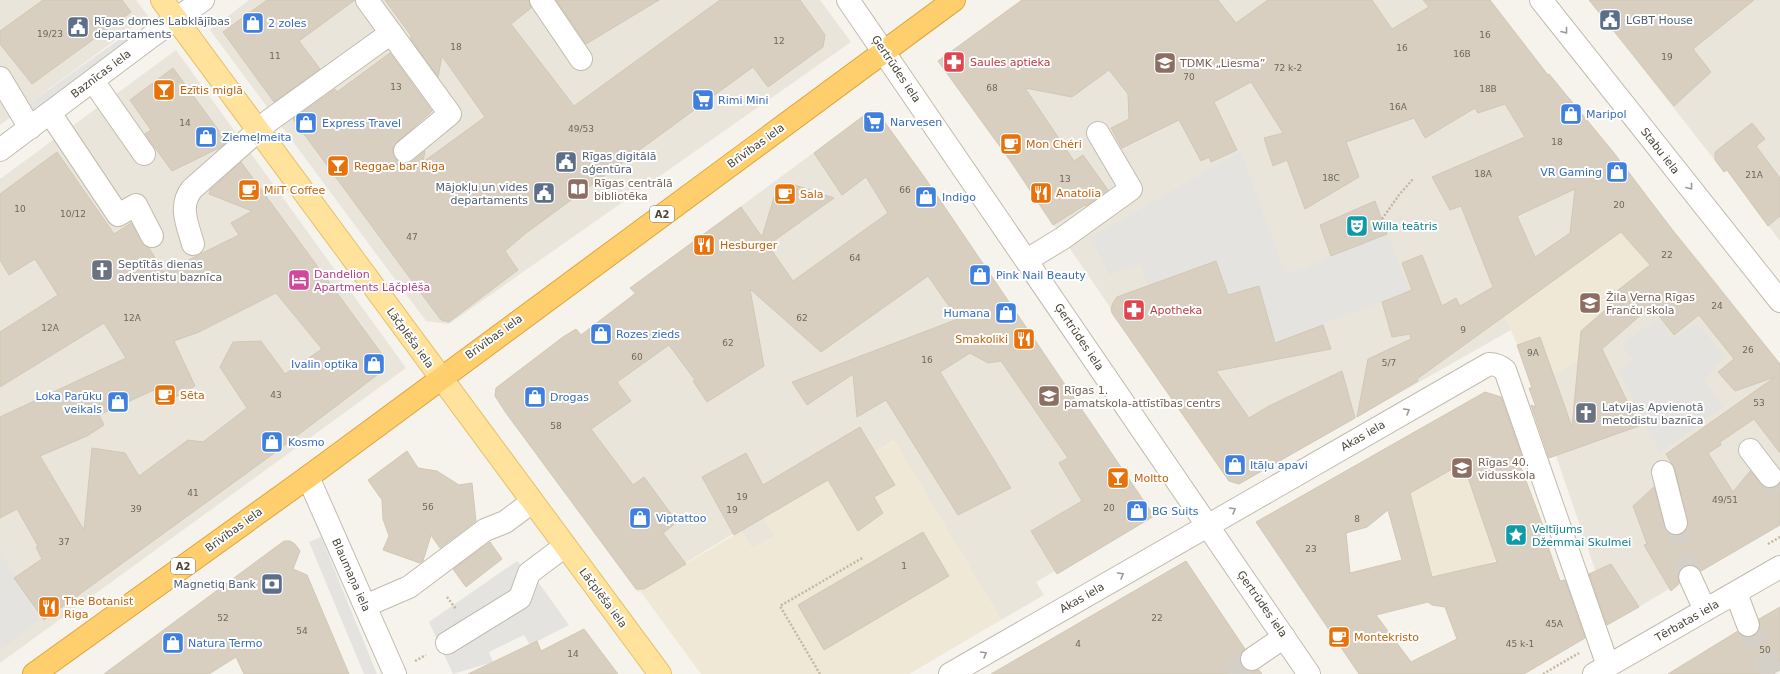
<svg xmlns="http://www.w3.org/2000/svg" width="1780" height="674" font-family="'DejaVu Sans',sans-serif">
  <rect width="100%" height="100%" fill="#f6f3ec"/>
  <g fill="#eae5da">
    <path d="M 0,0 L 136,0 L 148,16 L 0,125 Z"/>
    <path d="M 249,0 L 820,0 L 851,42 L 449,324 L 426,321 L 210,30 Z"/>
    <path d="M 1022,0 L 1489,0 L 1548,75 L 1549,74 L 1601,137 L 1655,208 L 1505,317 L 1511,330 L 1239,484 L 1229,481 L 1012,164 L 941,65 L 942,58 Z"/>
    <path d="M 1589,0 L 1780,0 L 1780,241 L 1727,170 L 1724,172 Z"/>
    <path d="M 176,50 L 406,368 L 0,663 L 0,179 Z"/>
    <path d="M 870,111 L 878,113 L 925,178 L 1154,516 L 1057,574 L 1055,571 L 1036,582 L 1044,595 L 1001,620 L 894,441 L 764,518 L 775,536 L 752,549 L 741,531 L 734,535 L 733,534 L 638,592 L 495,396 L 496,388 L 563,337 L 576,329 L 581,335 L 634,295 L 630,288 Z"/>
    <path d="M 1700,262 L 1780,364 L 1780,524 L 1613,622 L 1532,386 L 1671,289 Z"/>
  </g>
  <g fill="#efe8d6">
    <path d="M 1655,208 L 1700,262 L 1602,349 L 1532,386 L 1526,369 L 1549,360 L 1540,337 L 1517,344 L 1505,317 Z"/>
    <path d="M 1485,392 L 1496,395 L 1542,526 L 1546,544 L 1475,567 L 1432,577 L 1396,442 Z"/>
    <path d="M 895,441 L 1001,620 L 909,674 L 701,674 L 640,591 L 741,531 L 752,549 L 775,536 L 764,518 Z"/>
  </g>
  <g fill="#e5e3e0">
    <path d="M 131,31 L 129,53 L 27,127 L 30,103 Z"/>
    <path d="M 1241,151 L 1285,273 L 1305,268 L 1330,255 L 1387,234 L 1411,290 L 1295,335 L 1275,341 L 1259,287 L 1228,295 L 1216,261 L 1147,286 L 1140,264 L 1109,275 L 1090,238 Z"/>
    <path d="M 1659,318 L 1672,338 L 1696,323 L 1725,356 L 1704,380 L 1723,407 L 1660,452 L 1619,370 L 1633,360 L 1622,344 Z"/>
    <path d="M 321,537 L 377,674 L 364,674 L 309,542 Z"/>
    <path d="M 0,551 L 39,620 L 0,650 Z"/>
    <path d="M 517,561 L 539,583 L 569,625 L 530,645 L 524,635 L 489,652 L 493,662 L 453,674 L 429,622 Z"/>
  </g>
  <g fill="#d8cfc1" stroke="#d3c7b4" fill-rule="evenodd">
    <path d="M 43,0 L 122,0 L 131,12 L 32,84 L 0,44 L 0,31 Z"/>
    <path d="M 267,0 L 355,0 L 299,41 L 320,69 L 274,102 L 223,32 Z"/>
    <path d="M 385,0 L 529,0 L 531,8 L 511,24 L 574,106 L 720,0 L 800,0 L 825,35 L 823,47 L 768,87 L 753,67 L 526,233 L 505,251 L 518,270 L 449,322 L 441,320 L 429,304 L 293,119 L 335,89 L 337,92 L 390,53 L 432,111 L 393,146 L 393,153 L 396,159 L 400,163 L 407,163 L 413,161 L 425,151 L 423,162 L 485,117 L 442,56 L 438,77 L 410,38 L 412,37 Z"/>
    <path d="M 556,0 L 659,0 L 586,44 Z"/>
    <path d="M 1022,0 L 1218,0 L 1236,23 L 1268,0 L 1372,0 L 1392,29 L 1429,7 L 1423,0 L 1490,0 L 1548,75 L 1549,74 L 1614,153 L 1674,232 L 1780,364 L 1780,453 L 1754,419 L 1720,442 L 1721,445 L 1708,453 L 1733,492 L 1750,471 L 1766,488 L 1772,488 L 1780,483 L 1780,525 L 1701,571 L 1692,565 L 1684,566 L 1680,569 L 1678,575 L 1679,584 L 1671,591 L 1644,545 L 1647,544 L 1633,506 L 1654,487 L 1667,531 L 1672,535 L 1679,535 L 1685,532 L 1688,526 L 1675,469 L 1666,454 L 1775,377 L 1735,391 L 1718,372 L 1734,359 L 1699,315 L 1674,335 L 1651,306 L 1602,349 L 1639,426 L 1549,458 L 1531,405 L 1536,407 L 1529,388 L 1532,388 L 1517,345 L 1540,337 L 1572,427 L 1581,331 L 1611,305 L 1609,304 L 1619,295 L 1617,291 L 1650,265 L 1621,232 L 1417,379 L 1418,381 L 1357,417 L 1368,359 L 1411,339 L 1410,334 L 1392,337 L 1382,302 L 1412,290 L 1402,263 L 1422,255 L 1442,306 L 1456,298 L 1460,306 L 1493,287 L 1461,206 L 1450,210 L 1432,177 L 1525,137 L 1505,104 L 1478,113 L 1475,108 L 1425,138 L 1414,118 L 1346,142 L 1359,177 L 1305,209 L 1287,160 L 1273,166 L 1264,138 L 1283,133 L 1251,82 L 1214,102 L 1237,150 L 1211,162 L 1209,157 L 1201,161 L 1179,120 L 1122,148 L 1111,128 L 1129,119 L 1128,94 L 1109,70 L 1072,97 L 1025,88 L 1074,161 L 1083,155 L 1108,190 L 1086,206 L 1085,205 L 1053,225 L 1012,163 L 938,61 ZM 1575,189 L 1570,233 L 1535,257 L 1517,216 Z"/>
    <path d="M 1589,0 L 1754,0 L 1693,49 L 1711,72 L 1674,106 Z"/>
    <path d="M 173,68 L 227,142 L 219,148 L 172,171 L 145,134 L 151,130 L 130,100 Z"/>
    <path d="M 870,111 L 878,113 L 925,178 L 1154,516 L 1057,574 L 1031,531 L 1082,501 L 1059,463 L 1068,458 L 1001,361 L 988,363 L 970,353 L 940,372 L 1011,488 L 958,515 L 886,400 L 857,417 L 853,374 L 807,405 L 792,382 L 958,319 L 928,276 L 821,352 L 750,289 L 764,366 L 707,402 L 693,381 L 695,380 L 669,345 L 617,382 L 631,401 L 591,429 L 633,485 L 644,477 L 677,522 L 663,533 L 686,564 L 644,589 L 636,589 L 506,413 L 495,396 L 496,388 L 563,337 L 576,329 L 581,335 L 636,293 L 630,288 L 741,207 L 762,237 L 775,194 L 778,188 L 784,184 L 792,184 L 834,198 L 768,245 L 793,281 L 888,213 L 866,177 L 842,195 L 814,153 Z"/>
    <path d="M 1752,123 L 1765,139 L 1756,146 L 1780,178 L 1780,216 L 1768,226 L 1727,170 L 1724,172 L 1715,160 L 1715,152 Z"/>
    <path d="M 57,152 L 114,234 L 131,223 L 141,242 L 149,248 L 164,272 L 239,235 L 231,223 L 252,211 L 209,194 L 210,190 L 241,162 L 384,357 L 381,372 L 269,457 L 44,620 L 14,578 L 42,559 L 36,547 L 38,546 L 17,509 L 0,518 L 0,417 L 126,358 L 104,323 L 0,387 L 0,332 L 58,295 L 35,259 L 9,275 L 0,260 L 0,194 ZM 276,293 L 322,349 L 285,374 L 261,341 L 233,342 L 220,367 L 247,408 L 203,442 L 188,440 L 139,476 L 125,453 L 92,448 L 84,530 L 40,456 L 87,436 L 104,425 L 99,415 L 154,390 L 161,405 L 195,386 L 174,341 L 199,332 Z"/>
    <path d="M 1375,201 L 1387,234 L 1331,256 L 1320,225 Z"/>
    <path d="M 1216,261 L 1228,295 L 1259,286 L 1275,343 L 1323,325 L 1331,349 L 1216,371 L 1249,418 L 1269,406 L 1342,371 L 1355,418 L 1239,484 L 1229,481 L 1112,313 L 1111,309 L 1113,303 L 1117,297 Z"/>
    <path d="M 1485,392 L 1501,397 L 1525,464 L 1520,465 L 1543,526 L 1541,526 L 1560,581 L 1565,580 L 1585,638 L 1524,674 L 1359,674 L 1256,522 ZM 1463,463 L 1497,562 L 1432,577 L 1410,493 ZM 1388,510 L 1402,560 L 1350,573 L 1346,533 L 1367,527 ZM 1428,602 L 1432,605 L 1445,607 L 1457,639 L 1411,662 L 1376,615 Z"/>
    <path d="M 860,427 L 895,485 L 874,497 L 883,513 L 858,531 L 828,480 L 734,535 L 702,477 L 746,453 L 763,485 Z"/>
    <path d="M 407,451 L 418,468 L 437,471 L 459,485 L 472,483 L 476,521 L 440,548 L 431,535 L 423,561 L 420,563 L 383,550 L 389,536 L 383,519 L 382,500 L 368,480 Z"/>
    <path d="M 923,532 L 949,576 L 824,650 L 798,605 Z"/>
    <path d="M 284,541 L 290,541 L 295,544 L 300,551 L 293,569 L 307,575 L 349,674 L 244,674 L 236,657 L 209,674 L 104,674 Z"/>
    <path d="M 490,542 L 502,559 L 466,587 L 453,569 Z"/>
    <path d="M 1186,561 L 1245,649 L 1241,654 L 1240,660 L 1242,666 L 1247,670 L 1253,671 L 1259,670 L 1262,674 L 991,674 Z"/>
    <path d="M 1611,564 L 1639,607 L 1607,625 L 1589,574 Z"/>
    <path d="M 1780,607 L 1780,670 L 1773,674 L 1668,674 L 1738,631 L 1746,637 L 1753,637 L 1757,633 L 1760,627 L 1759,619 Z"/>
    <path d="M 584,629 L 618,674 L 468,674 L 537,641 L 541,651 Z"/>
  </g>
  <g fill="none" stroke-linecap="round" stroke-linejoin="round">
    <g stroke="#d4d0c8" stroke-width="22" stroke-dasharray="22 11" stroke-linecap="butt">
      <path d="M 1770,476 L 1780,491"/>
      <path d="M 1676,523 L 1690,577"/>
      <path d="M 1748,625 L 1773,674"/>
      <path d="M 1230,674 L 1252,659"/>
    </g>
    <g stroke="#c2bbae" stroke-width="24">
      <g id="minor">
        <path d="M 367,0 L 450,114 L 405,151"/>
        <path d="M 541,0 L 581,59"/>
        <path d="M 848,0 L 1309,674"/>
        <path d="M 1541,0 L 1780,301"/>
        <path d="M 0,78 L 30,128"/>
        <path d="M 93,81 L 144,154"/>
        <path d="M 50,113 L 118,215 L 136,205 L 152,236"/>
        <path d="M 0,150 L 152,36 L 203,0"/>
        <path d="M 193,244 C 188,226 178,206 192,189 L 270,120 L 391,33"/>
        <path d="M 1027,260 L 1063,238 L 1131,189 L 1098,133"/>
        <path d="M 1750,450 L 1770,476"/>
        <path d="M 1663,472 L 1676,523"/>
        <path d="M 308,477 L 395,674"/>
        <path d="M 1690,577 L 1705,610"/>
        <path d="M 1736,593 L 1748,625"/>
        <path d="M 365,606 L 409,587 L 485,530 L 505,522 L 532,502"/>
        <path d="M 447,643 L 520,598 L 529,573 L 565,546"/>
        <path d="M 1252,659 L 1284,637"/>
        <path d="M 950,674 L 1489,364 C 1496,364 1500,366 1505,370 L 1608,666"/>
        <path d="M 1594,674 L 1780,567"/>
      </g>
    </g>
    <g stroke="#e6c16a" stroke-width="24">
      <path id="major" d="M 162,0 L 660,674"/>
    </g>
    <g stroke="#e0a43c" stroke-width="24">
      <path id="highway" d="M 34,674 L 308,477 L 954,0"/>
    </g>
    <g stroke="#c4b79f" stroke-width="2.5" stroke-dasharray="2 2" stroke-linecap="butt">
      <path d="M 1382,219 L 1399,195 L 1413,179"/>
      <path d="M 1768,544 L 1780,537"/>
      <path d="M 447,597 L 456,609"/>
      <path d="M 415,661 L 426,655"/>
      <path d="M 820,674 L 780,606 L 864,557"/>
      <path d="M 1543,674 L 1579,653"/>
    </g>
    <use href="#minor" stroke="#fff" stroke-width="22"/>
    <use href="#major" stroke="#ffe39c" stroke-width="22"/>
    <use href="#highway" stroke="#ffcf6e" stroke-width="22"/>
  </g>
  <defs><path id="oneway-chevron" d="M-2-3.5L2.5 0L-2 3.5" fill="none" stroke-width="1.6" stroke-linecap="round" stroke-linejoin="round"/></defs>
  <g stroke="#9c9892">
    <use href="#oneway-chevron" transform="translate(1565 31) rotate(52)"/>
    <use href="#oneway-chevron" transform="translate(1690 187) rotate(52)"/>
    <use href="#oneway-chevron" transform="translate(1407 411) rotate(-30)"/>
    <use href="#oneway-chevron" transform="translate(1233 510) rotate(-30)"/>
    <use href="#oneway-chevron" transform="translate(1121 575) rotate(-30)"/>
    <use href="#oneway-chevron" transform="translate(984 654) rotate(-30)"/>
  </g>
  <defs>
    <g id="civic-square" transform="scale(1.15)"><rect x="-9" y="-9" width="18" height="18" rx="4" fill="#5c6f8a" stroke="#fff"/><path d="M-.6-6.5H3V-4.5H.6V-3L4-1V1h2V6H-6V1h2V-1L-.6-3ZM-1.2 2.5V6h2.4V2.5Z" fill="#fff"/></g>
    <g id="shop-square" transform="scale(1.15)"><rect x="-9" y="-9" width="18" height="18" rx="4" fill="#3f7fe0" stroke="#fff"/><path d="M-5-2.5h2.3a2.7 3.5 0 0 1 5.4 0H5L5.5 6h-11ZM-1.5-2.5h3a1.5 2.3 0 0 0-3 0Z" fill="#fff"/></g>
    <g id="pharmacy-square" transform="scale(1.15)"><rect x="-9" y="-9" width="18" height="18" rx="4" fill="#e0444e" stroke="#fff"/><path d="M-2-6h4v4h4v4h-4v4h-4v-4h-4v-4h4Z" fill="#fff"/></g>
    <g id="school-square" transform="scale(1.15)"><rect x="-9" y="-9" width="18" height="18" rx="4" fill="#8d6e63" stroke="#fff"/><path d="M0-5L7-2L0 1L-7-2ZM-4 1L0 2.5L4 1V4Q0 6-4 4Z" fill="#fff"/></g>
    <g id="bar-square" transform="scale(1.15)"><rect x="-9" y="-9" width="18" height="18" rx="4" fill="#e8710a" stroke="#fff"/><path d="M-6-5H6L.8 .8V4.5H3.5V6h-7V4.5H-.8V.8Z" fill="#fff"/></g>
    <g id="supermarket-square" transform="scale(1.15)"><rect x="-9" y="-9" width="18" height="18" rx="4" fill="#3f7fe0" stroke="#fff"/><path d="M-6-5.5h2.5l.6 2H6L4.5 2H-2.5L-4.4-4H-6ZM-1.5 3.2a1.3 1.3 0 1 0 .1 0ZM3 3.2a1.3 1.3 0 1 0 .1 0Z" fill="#fff"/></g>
    <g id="cafe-square" transform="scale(1.15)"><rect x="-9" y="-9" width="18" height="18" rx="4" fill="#e8710a" stroke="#fff"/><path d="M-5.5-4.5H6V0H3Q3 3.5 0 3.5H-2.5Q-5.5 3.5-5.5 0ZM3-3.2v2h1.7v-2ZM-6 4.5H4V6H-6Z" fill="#fff"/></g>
    <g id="library-square" transform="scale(1.15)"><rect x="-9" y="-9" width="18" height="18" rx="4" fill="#8d6e63" stroke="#fff"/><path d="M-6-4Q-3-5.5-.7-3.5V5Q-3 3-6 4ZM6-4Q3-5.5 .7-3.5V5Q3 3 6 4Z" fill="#fff"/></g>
    <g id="restaurant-square" transform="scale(1.15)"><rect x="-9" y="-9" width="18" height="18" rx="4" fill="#e8710a" stroke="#fff"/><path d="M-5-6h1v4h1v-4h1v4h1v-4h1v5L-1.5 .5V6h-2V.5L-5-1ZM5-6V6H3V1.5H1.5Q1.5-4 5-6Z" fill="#fff"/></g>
    <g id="theatre-square" transform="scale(1.15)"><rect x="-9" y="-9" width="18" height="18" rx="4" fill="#0f9aa8" stroke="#fff"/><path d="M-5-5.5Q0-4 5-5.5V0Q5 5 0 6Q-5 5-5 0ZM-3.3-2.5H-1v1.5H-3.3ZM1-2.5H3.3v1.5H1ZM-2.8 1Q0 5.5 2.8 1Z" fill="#fff"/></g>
    <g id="church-square" transform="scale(1.15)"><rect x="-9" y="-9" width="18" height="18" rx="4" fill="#6b7280" stroke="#fff"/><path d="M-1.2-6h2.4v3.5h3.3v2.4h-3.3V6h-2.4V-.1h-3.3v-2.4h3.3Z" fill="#fff"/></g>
    <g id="hotel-square" transform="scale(1.15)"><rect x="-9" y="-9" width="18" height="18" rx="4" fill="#d1479c" stroke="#fff"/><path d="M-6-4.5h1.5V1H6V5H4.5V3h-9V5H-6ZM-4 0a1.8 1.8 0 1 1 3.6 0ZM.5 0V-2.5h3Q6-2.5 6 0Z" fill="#fff"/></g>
    <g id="sight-square" transform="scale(1.15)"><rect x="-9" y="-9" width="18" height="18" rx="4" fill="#0f9aa8" stroke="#fff"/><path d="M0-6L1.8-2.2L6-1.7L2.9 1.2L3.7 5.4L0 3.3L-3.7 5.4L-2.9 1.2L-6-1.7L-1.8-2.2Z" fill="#fff"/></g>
    <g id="bank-square" transform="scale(1.15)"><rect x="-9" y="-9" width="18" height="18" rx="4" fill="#5c6f8a" stroke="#fff"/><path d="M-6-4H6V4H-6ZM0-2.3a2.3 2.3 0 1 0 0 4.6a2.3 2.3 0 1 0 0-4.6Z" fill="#fff"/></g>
  </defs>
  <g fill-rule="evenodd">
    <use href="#civic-square" x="1610" y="20"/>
    <use href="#shop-square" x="253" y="23"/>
    <use href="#civic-square" x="78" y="27"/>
    <use href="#pharmacy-square" x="954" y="62"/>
    <use href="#school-square" x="1165" y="63"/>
    <use href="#bar-square" x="164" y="90"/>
    <use href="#supermarket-square" x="703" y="100"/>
    <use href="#shop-square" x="1571" y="114"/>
    <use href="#supermarket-square" x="874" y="122"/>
    <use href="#shop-square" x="306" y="123"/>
    <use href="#shop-square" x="206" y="137"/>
    <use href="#cafe-square" x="1011" y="144"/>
    <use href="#civic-square" x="566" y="162"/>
    <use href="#bar-square" x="338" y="166"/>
    <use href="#shop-square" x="1617" y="172"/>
    <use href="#library-square" x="578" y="189"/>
    <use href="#cafe-square" x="249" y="190"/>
    <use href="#civic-square" x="544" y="193"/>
    <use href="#restaurant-square" x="1041" y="193"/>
    <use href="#cafe-square" x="785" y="194"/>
    <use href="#shop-square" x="926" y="197"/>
    <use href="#theatre-square" x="1357" y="226"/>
    <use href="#restaurant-square" x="704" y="245"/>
    <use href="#church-square" x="102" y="270"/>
    <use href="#shop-square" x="980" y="275"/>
    <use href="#hotel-square" x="299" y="280"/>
    <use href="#school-square" x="1590" y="303"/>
    <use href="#pharmacy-square" x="1134" y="310"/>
    <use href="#shop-square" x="1006" y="313"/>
    <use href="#shop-square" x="601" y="334"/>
    <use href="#restaurant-square" x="1024" y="339"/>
    <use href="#shop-square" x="374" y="364"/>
    <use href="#cafe-square" x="165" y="395"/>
    <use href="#school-square" x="1049" y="396"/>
    <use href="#shop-square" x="535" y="397"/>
    <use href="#shop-square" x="118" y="402"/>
    <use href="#church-square" x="1586" y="413"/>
    <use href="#shop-square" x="272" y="442"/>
    <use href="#shop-square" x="1235" y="465"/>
    <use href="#school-square" x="1462" y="468"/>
    <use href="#bar-square" x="1118" y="478"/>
    <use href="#shop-square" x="1137" y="511"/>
    <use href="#shop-square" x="640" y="518"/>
    <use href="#sight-square" x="1516" y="535"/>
    <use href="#bank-square" x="272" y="584"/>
    <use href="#restaurant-square" x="49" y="607"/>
    <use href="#cafe-square" x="1339" y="637"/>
    <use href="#shop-square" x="173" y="643"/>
  </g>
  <g text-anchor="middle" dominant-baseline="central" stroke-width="4" stroke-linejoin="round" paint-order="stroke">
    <g font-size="9" fill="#6e675b">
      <text x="50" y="34">19/23</text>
      <text x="1485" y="35">16</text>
      <text x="779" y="41">12</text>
      <text x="456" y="47">18</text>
      <text x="1402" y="48">16</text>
      <text x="1462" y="54">16B</text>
      <text x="275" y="56">11</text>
      <text x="1667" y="57">19</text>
      <text x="1288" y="68">72 k-2</text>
      <text x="1189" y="77">70</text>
      <text x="396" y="87">13</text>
      <text x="992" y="88">68</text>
      <text x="1488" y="89">18B</text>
      <text x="1398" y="107">16A</text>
      <text x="185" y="123">14</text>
      <text x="581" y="129">49/53</text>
      <text x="1557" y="142">18</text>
      <text x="1483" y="174">18A</text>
      <text x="1754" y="175">21A</text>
      <text x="1331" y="178">18C</text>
      <text x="1065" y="179">13</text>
      <text x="905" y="190">66</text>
      <text x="1619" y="205">20</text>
      <text x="20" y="209">10</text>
      <text x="73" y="214">10/12</text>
      <text x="412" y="237">47</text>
      <text x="1667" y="255">22</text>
      <text x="855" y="258">64</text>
      <text x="1717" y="306">24</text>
      <text x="132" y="318">12A</text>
      <text x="802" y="318">62</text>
      <text x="50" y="328">12A</text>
      <text x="1463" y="330">9</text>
      <text x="728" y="343">62</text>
      <text x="1748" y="350">26</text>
      <text x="1533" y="353">9A</text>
      <text x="637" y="357">60</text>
      <text x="927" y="360">16</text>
      <text x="1389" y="363">5/7</text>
      <text x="276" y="395">43</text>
      <text x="1759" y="403">53</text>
      <text x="556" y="426">58</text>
      <text x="193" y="493">41</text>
      <text x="742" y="497">19</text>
      <text x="1725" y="500">49/51</text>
      <text x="428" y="507">56</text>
      <text x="1109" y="508">20</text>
      <text x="136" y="509">39</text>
      <text x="732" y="510">19</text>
      <text x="1357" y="519">8</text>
      <text x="64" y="542">37</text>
      <text x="1311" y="549">23</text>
      <text x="904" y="566">1</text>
      <text x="223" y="618">52</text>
      <text x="1157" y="618">22</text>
      <text x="1554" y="624">45A</text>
      <text x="302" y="631">54</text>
      <text x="1078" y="644">4</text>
      <text x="1520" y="644">45 k-1</text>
      <text x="1765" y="650">50</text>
      <text x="573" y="654">14</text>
    </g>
    <g fill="#fff" stroke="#817c74" stroke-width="1">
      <rect x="650" y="206" width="24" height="16" rx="3"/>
      <rect x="171" y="558" width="24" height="16" rx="3"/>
    </g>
    <g font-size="10" font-weight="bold" fill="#4b4439">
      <text x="662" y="214">A2</text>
      <text x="183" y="566">A2</text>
    </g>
    <g font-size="11" fill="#4e5e75" stroke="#fff" text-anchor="start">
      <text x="1626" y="20">LGBT House</text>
      <text x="94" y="21">Rīgas domes Labklājības<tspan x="94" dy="13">departaments</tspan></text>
      <text x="582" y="156">Rīgas digitālā<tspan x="582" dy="13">aģentūra</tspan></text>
      <text x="528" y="187" text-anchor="end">Mājokļu un vides<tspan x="528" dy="13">departaments</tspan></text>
      <text x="256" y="584" text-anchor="end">Magnetiq Bank</text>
    </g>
    <g font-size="11" fill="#366cbe" stroke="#fff" text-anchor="start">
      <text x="268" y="23">2 zoles</text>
      <text x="718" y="100">Rimi Mini</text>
      <text x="1586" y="114">Maripol</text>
      <text x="890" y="122">Narvesen</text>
      <text x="322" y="123">Express Travel</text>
      <text x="222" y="137">Ziemeļmeita</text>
      <text x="1602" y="172" text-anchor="end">VR Gaming</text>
      <text x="942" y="197">Indigo</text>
      <text x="996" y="275">Pink Nail Beauty</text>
      <text x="990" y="313" text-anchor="end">Humana</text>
      <text x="616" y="334">Rozes zieds</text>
      <text x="358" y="364" text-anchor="end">Ivalin optika</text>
      <text x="102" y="396" text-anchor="end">Loka Parūku<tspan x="102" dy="13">veikals</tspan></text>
      <text x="550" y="397">Drogas</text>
      <text x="288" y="442">Kosmo</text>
      <text x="1250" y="465">Itāļu apavi</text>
      <text x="1152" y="511">BG Suits</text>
      <text x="656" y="518">Viptattoo</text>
      <text x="188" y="643">Natura Termo</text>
    </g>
    <g font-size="11" fill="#be3a42" stroke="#fff" text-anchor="start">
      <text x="970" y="62">Saules aptieka</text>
      <text x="1150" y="310">Apotheka</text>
    </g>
    <g font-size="11" fill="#785e54" stroke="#fff" text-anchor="start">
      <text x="1180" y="63">TDMK „Liesma”</text>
      <text x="594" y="183">Rīgas centrālā<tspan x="594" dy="13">bibliotēka</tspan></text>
      <text x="1606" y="297">Žila Verna Rīgas<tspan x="1606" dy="13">Franču skola</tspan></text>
      <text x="1064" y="390">Rīgas 1.<tspan x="1064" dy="13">pamatskola-attīstības centrs</tspan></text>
      <text x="1478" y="462">Rīgas 40.<tspan x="1478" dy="13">vidusskola</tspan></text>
    </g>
    <g font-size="11" fill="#4b4439" stroke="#fff">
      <text transform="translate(896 69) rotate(56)">Ģertrūdes iela</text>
      <text transform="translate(101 74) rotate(-37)">Baznīcas iela</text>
      <text transform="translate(756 146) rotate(-36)">Brīvības iela</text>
      <text transform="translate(1660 151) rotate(52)">Stabu iela</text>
      <text transform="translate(494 337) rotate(-36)">Brīvības iela</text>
      <text transform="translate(1079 337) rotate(56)">Ģertrūdes iela</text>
      <text transform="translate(410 338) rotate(54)">Lāčplēša iela</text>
      <text transform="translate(1363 436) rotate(-30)">Akas iela</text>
      <text transform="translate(234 530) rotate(-36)">Brīvības iela</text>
      <text transform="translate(351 575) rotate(66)">Blaumaņa iela</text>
      <text transform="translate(603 598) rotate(53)">Lāčplēša iela</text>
      <text transform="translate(1082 598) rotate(-30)">Akas iela</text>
      <text transform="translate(1262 604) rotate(55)">Ģertrūdes iela</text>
      <text transform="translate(1687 621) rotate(-30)">Tērbatas iela</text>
    </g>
    <g font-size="11" fill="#c56008" stroke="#fff" text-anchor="start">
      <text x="180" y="90">Ezītis miglā</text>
      <text x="1026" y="144">Mon Chéri</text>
      <text x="354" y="166">Reggae bar Riga</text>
      <text x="264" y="190">MiiT Coffee</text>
      <text x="1056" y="193">Anatolia</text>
      <text x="800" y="194">Sala</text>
      <text x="720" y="245">Hesburger</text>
      <text x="1008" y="339" text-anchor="end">Smakoliki</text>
      <text x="180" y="395">Sēta</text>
      <text x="1134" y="478">Moltto</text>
      <text x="64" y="601">The Botanist<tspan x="64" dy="13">Riga</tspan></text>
      <text x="1354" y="637">Montekristo</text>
    </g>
    <g font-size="11" fill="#0d838f" stroke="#fff" text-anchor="start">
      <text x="1372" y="226">Willa teātris</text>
      <text x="1532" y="529">Veltījums<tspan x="1532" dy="13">Džemmai Skulmei</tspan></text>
    </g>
    <g font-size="11" fill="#5b616d" stroke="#fff" text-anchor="start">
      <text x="118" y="264">Septītās dienas<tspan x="118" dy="13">adventistu baznīca</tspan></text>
      <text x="1602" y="407">Latvijas Apvienotā<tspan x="1602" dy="13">metodistu baznīca</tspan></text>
    </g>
    <g font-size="11" fill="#b23c85" stroke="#fff" text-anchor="start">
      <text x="314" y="274">Dandelion<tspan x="314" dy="13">Apartments Lāčplēša</tspan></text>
    </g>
  </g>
</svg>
